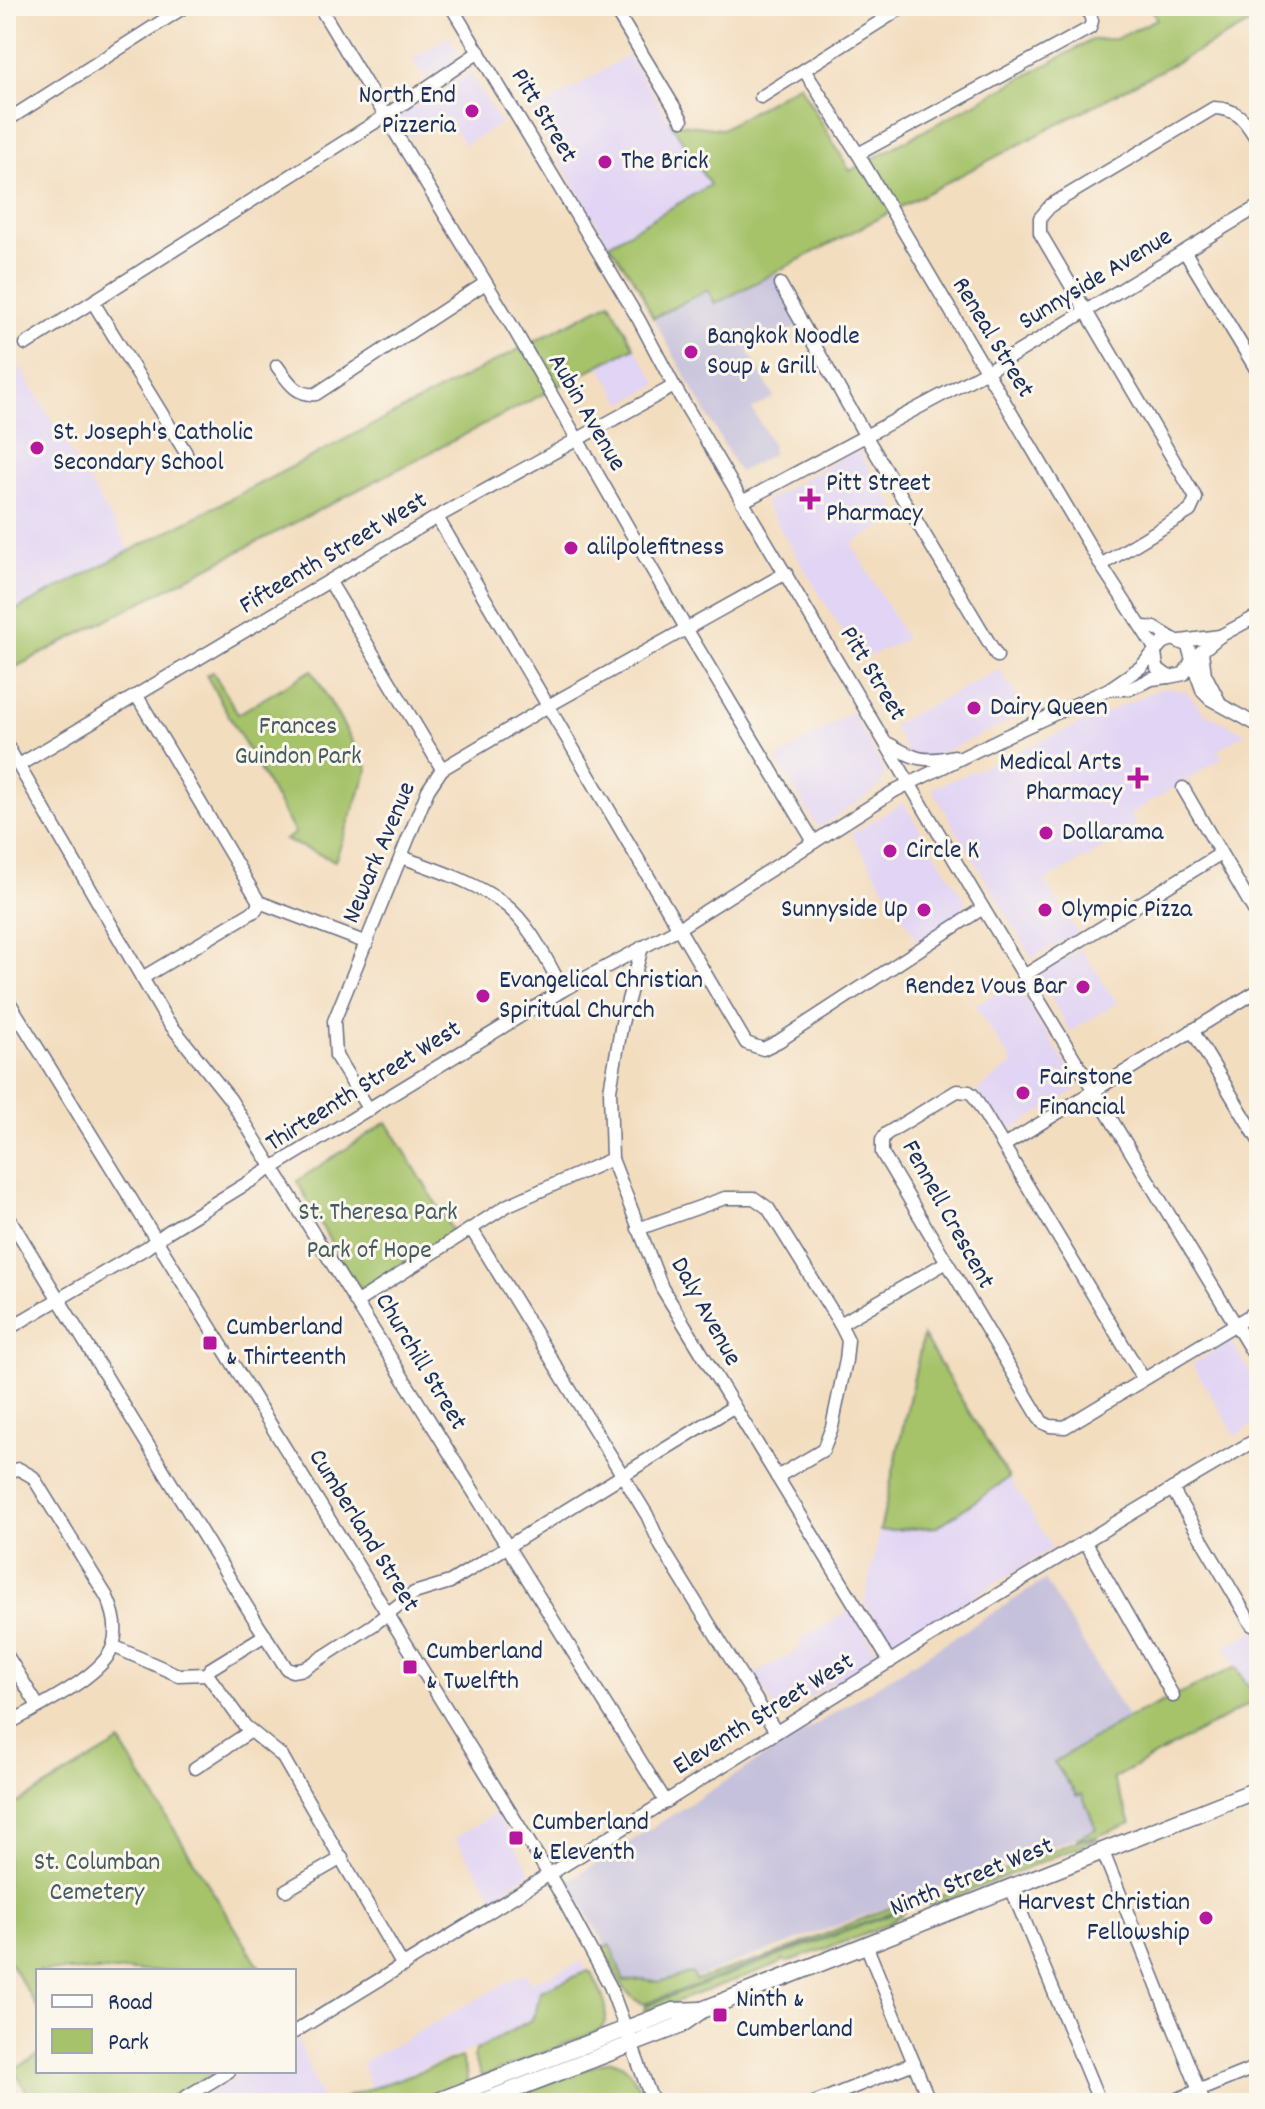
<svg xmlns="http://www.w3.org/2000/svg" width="1265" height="2109" font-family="Dekko,sans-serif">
  <rect width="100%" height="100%" fill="#fbf7ec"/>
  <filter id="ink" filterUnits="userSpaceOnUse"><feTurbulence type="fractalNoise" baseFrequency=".0125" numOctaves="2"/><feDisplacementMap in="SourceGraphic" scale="16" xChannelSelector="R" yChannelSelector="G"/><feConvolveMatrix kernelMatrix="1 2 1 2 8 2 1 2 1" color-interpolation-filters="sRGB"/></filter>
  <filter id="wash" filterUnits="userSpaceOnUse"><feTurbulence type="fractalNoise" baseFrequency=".006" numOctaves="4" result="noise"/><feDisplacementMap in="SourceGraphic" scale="32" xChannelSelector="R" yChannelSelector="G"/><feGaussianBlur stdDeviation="1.8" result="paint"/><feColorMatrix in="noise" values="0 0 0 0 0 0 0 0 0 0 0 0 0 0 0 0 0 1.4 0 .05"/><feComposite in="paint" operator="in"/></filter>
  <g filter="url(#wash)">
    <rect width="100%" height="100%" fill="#f3ddbf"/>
    <g fill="#e1d4f4">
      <path d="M 449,36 L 458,52 L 455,61 L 426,80 L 412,59 Z"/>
      <path d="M 628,55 L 710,185 L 609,244 L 531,114 Z"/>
      <path d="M 470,73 L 501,124 L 464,145 L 447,117 L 411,138 L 398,115 Z"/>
      <path d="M 6,344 L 130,550 L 6,615 Z"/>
      <path d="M 634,347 L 658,384 L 623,404 L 599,365 Z"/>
      <path d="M 857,449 L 901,516 L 852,544 L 906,639 L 860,661 L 764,502 Z"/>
      <path d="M 999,670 L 1028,713 L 927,759 L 908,754 L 892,725 Z"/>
      <path d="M 1162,688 L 1186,691 L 1204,713 L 1245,733 L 1218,750 L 1223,758 L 1130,814 L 1138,829 L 1044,881 L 1078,933 L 1032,958 L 932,789 Z"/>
      <path d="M 852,712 L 885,773 L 879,788 L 818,828 L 776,759 Z"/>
      <path d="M 903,803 L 966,901 L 962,912 L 919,943 L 851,834 Z"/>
      <path d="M 1081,949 L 1117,1003 L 1070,1031 L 1038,976 Z"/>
      <path d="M 1014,981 L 1080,1088 L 1006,1133 L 977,1091 L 1013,1064 L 975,1006 Z"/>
      <path d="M 1231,1342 L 1259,1385 L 1259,1420 L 1236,1436 L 1192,1364 Z"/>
      <path d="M 1009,1478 L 1052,1548 L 893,1646 L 864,1603 L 880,1531 L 937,1527 Z"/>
      <path d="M 852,1609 L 878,1656 L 780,1715 L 754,1674 L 801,1648 L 798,1640 Z"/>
      <path d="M 1259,1629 L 1259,1699 L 1257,1700 L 1225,1646 Z"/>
      <path d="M 496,1813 L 531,1872 L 494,1896 L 455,1838 Z"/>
      <path d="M 582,1962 L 596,2002 L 371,2088 L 362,2063 L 524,1973 L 531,1982 Z"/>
      <path d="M 298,2039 L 323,2103 L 203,2103 L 201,2098 L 246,2071 L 294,2071 L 294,2042 Z"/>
    </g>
    <g fill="#c5c0db">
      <path d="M 775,274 L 805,323 L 749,352 L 774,397 L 752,409 L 772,443 L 773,454 L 739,472 L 653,318 L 708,289 L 716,304 Z"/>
      <path d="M 1045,1580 L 1128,1718 L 1055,1762 L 1077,1796 L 1082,1793 L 1096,1830 L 635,2000 L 569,1880 Z"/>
    </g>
    <g fill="#a6c36b" stroke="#607964" stroke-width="2">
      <path d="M 1150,6 L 1259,6 L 1259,19 L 715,304 L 708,289 L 653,318 L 639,287 L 609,244 L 710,185 L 671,123 L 722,129 L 799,84 L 850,171 L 1092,40 L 1116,39 L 1157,19 Z"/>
      <path d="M 610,302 L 634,347 L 6,672 L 6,615 Z"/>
      <path d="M 312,670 L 368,769 L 335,861 L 285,840 L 295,833 L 206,675 L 213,672 L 238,714 Z"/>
      <path d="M 387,1122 L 453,1232 L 363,1288 L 354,1285 L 297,1181 Z"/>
      <path d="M 923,1336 L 1009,1478 L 937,1527 L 880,1531 Z"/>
      <path d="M 1236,1667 L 1257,1700 L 1113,1779 L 1131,1823 L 1095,1837 L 1076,1839 L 1096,1829 L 1082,1794 L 1077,1796 L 1054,1762 L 1128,1718 Z"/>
      <path d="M 120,1742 L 262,1971 L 38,1971 L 38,2009 L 6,1956 L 6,1810 Z"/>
      <path d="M 1098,1839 L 932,1906 L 922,1903 L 1079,1840 Z"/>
      <path d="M 904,1902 L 906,1908 L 644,2004 C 623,1998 613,1966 603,1948 L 610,1945 L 624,1981 L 642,1979 L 659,1982 L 692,1973 L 696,1980 L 774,1955 Z"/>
      <path d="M 906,1909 C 896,1928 811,1953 787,1962 L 783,1960 L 781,1963 L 656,2009 L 644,2010 L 645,2006 L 660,2000 Z"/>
      <path d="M 588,1971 L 592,1973 C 600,1992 615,2012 600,2030 L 482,2077 L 473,2058 L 476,2050 L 531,2020 L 536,2011 L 540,1991 Z"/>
      <path d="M 38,2055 L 38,2071 L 217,2071 L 164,2103 L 34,2103 L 14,2070 Z"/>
      <path d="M 461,2057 L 467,2075 L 467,2083 L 407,2103 L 330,2103 Z"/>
      <path d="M 611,2060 C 633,2065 637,2084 644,2103 L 625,2103 L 620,2091 L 588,2103 L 492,2103 Z"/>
    </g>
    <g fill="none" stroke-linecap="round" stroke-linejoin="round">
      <path stroke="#53b0d1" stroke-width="3" d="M 6,16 L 21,6"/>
    </g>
  </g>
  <g filter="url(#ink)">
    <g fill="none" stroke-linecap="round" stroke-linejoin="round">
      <g stroke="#676c80" stroke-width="15">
        <g id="minor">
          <path d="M 319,6 L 515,331 L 687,630 L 814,842"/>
          <path d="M 451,6 L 639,320 L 674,386 L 983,908 L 1259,1363"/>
          <path d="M 613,6 L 682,120"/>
          <path d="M 804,70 L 858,154 L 1101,565 L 1156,650"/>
          <path d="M 761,97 L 905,6"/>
          <path d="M 6,121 L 186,6"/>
          <path d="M 858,154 L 1090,28 L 1092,21 L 1087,6"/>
          <path d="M 1185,252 L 1259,374"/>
          <path d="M 780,284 L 865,435 L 997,656"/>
          <path d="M 93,302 L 186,453"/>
          <path d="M 26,344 L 385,116 L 479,52"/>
          <path d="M 277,366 C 288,381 296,396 316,394 L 484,284"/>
          <path d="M 742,502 L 987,371 L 1259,206"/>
          <path d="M 437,517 L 746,1043 L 763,1049 L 779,1041 L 983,908"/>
          <path d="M 1101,565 L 1190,511 L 1196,498 L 1040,233 L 1040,218 L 1051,205 L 1214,108 C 1241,109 1246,123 1259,143"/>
          <path d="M 330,582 L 442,769 L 428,790 L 334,1021 L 336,1056 L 369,1110"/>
          <path d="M 1144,627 L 1155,628 L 1173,639"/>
          <path d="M 1181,641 L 1220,636"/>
          <path d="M 1202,652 L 1205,674 L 1219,701"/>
          <path d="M 1192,659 L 1220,636 L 1259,615"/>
          <path d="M 1192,662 L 1203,692 L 1210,699 L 1259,726"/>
          <path d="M 1109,689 L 1129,689 L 1152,679 L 1168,677"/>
          <path d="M 137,696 L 259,902 L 367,943"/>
          <path d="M 6,744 L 166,1019 L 230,1099 L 666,1802"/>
          <path d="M 889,744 C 914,759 924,763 954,756"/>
          <path d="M 19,765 L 437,517 L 674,386"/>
          <path d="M 442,769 L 548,706 L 786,573"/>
          <path d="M 1183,788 L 1259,919"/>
          <path d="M 402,857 C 436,870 473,881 503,903 C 530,923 547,961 563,990"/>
          <path d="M 642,947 L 622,1023 L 610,1090 L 612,1159 L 662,1288 L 890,1662"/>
          <path d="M 1025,975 L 1220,854"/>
          <path d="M 142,978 L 256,910 L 259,902"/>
          <path d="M 6,997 L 556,1886 L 610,1986 L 653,2103"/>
          <path d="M 1192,1030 L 1259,1141"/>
          <path d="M 1005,1145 L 1259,990"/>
          <path d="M 6,1213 L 258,1625 L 287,1669 L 292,1671 L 304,1669 L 373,1625 L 414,1593 L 450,1582 L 733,1407"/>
          <path d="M 638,1229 L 725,1198 L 754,1198 L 768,1208 L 840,1324 L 848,1340 L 846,1360 L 832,1427 L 823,1450 L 777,1477"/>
          <path d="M 472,1230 L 647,1515 L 661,1546 L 776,1732"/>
          <path d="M 357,1302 L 508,1205 L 612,1159"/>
          <path d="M 840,1324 L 945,1263"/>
          <path d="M 6,1330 L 146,1248 L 169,1231 L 563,990 L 679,928 L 896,790 L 1006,736 L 1109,689 L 1141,667 L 1162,643 L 1173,639 L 1188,646 L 1192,660 L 1184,674 L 1169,677 L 1157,668 L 1155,652"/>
          <path d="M 1143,1378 L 973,1095 L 969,1092 L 957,1091 L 886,1134 L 882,1140 L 882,1153 L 1042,1422 L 1050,1426 L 1065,1427 L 1259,1310"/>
          <path d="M 6,1472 L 19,1469 L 33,1477 L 107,1597 C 114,1612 118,1630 113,1646 C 103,1677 33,1709 6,1725"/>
          <path d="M 1172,1489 L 1252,1625"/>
          <path d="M 1085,1541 L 1173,1696"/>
          <path d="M 113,1646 L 178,1675 L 207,1674 L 210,1669 L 265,1635"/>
          <path d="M 6,1654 L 38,1706"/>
          <path d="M 207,1674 L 245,1726 L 282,1756 L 403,1966"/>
          <path d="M 195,1768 L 251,1731"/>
          <path d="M 1103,1852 L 1204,2103"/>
          <path d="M 1011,1888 L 1100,2103"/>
          <path d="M 286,1890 L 342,1858"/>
          <path d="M 867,1947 L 930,2103"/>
          <path d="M 294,2032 C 617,1836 933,1628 1259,1438"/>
          <path d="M 176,2103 L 229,2071"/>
          <path d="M 814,2103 L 914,2063"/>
          <path d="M 1168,2103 L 1259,2066"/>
        </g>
      </g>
      <g stroke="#676c80" stroke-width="19">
        <g id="major">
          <path d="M 433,2103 L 673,2011 L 701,2010"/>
          <path d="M 479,2103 L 679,2026 L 702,2010 L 1259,1789"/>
        </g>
      </g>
      <use href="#minor" stroke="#fff" stroke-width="12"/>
      <use href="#major" stroke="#fff" stroke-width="16"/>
    </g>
  </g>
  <g fill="#b5179e" stroke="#fbf7ec" stroke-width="3">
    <circle cx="472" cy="111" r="8"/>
    <circle cx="605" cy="162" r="8"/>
    <circle cx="691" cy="352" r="8"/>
    <circle cx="37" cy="448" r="8"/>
    <path d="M806 487h8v8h8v8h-8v8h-8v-8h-8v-8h8z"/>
    <circle cx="571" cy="548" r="8"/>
    <circle cx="974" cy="708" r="8"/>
    <path d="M1134 766h8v8h8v8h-8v8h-8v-8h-8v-8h8z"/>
    <circle cx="1046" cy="833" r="8"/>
    <circle cx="890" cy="851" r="8"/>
    <circle cx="924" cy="910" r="8"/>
    <circle cx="1045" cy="910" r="8"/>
    <circle cx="1083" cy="987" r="8"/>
    <circle cx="483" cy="996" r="8"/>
    <circle cx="1023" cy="1093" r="8"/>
    <rect x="202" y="1335" width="16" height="16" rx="4"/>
    <rect x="402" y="1659" width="16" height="16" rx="4"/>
    <rect x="508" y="1830" width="16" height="16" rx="4"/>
    <circle cx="1206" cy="1918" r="8"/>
    <rect x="712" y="2007" width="16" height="16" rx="4"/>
  </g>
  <g text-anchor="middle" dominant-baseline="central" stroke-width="6" stroke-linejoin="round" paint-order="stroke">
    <g font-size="26" fill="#1b2f5e" stroke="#fbf7ec" text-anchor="start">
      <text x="456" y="96" text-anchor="end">North End<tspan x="456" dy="30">Pizzeria</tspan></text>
      <text x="621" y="162">The Brick</text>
      <text x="707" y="337">Bangkok Noodle<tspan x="707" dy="30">Soup &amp; Grill</tspan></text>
      <text x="53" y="433">St. Joseph's Catholic<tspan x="53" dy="30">Secondary School</tspan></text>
      <text x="826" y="484">Pitt Street<tspan x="826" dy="30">Pharmacy</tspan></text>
      <text x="587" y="548">alilpolefitness</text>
      <text x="990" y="708">Dairy Queen</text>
      <text x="1122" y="763" text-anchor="end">Medical Arts<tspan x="1122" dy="30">Pharmacy</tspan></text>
      <text x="1062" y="833">Dollarama</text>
      <text x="906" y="851">Circle K</text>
      <text x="908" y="910" text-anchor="end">Sunnyside Up</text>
      <text x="1061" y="910">Olympic Pizza</text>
      <text x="499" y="981">Evangelical Christian<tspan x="499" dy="30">Spiritual Church</tspan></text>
      <text x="1067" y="987" text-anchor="end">Rendez Vous Bar</text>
      <text x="1039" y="1078">Fairstone<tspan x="1039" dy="30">Financial</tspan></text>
      <text x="226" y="1328">Cumberland<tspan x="226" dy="30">&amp; Thirteenth</tspan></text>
      <text x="426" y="1652">Cumberland<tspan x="426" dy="30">&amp; Twelfth</tspan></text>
      <text x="532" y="1823">Cumberland<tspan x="532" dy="30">&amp; Eleventh</tspan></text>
      <text x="1190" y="1903" text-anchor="end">Harvest Christian<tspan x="1190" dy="30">Fellowship</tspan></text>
      <text x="736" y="2000">Ninth &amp;<tspan x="736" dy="30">Cumberland</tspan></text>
    </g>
    <g font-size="26" fill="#1b2f5e" stroke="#fbf7ec">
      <text transform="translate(543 116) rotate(59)">Pitt Street</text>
      <text transform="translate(1096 280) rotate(-31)">Sunnyside Avenue</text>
      <text transform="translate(992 338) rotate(59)">Reneal Street</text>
      <text transform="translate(586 413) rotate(60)">Aubin Avenue</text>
      <text transform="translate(334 554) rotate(-31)">Fifteenth Street West</text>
      <text transform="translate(872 674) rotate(59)">Pitt Street</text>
      <text transform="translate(380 853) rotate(-67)">Newark Avenue</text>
      <text transform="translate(364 1087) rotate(-32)">Thirteenth Street West</text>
      <text transform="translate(947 1215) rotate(61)">Fennell Crescent</text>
      <text transform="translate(705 1312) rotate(61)">Daly Avenue</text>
      <text transform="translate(420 1362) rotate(59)">Churchill Street</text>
      <text transform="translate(363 1531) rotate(58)">Cumberland Street</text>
      <text transform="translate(764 1715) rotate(-32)">Eleventh Street West</text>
      <text transform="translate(972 1878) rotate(-22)">Ninth Street West</text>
    </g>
    <g font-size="26" fill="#455b62" stroke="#fbf7ec">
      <text x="298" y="727">Frances<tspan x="298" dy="30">Guindon Park</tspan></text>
      <text x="378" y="1213">St. Theresa Park</text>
      <text x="369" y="1251">Park of Hope</text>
      <text x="97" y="1863">St. Columban<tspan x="97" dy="30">Cemetery</tspan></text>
    </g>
  </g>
  <rect width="1265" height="2109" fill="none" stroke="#fbf7ec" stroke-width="32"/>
  <rect x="36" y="1969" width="260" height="104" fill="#fbf7ec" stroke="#a1a7b3" stroke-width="2"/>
  <rect x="52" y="1995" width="40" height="12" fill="#ffffff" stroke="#a1a7b3" stroke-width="2"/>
  <text x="108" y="2009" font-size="24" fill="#1b2f5e">Road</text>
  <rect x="52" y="2029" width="40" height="24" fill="#a6c36b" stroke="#a1a7b3" stroke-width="2"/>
  <text x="108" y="2049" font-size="24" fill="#1b2f5e">Park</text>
</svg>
